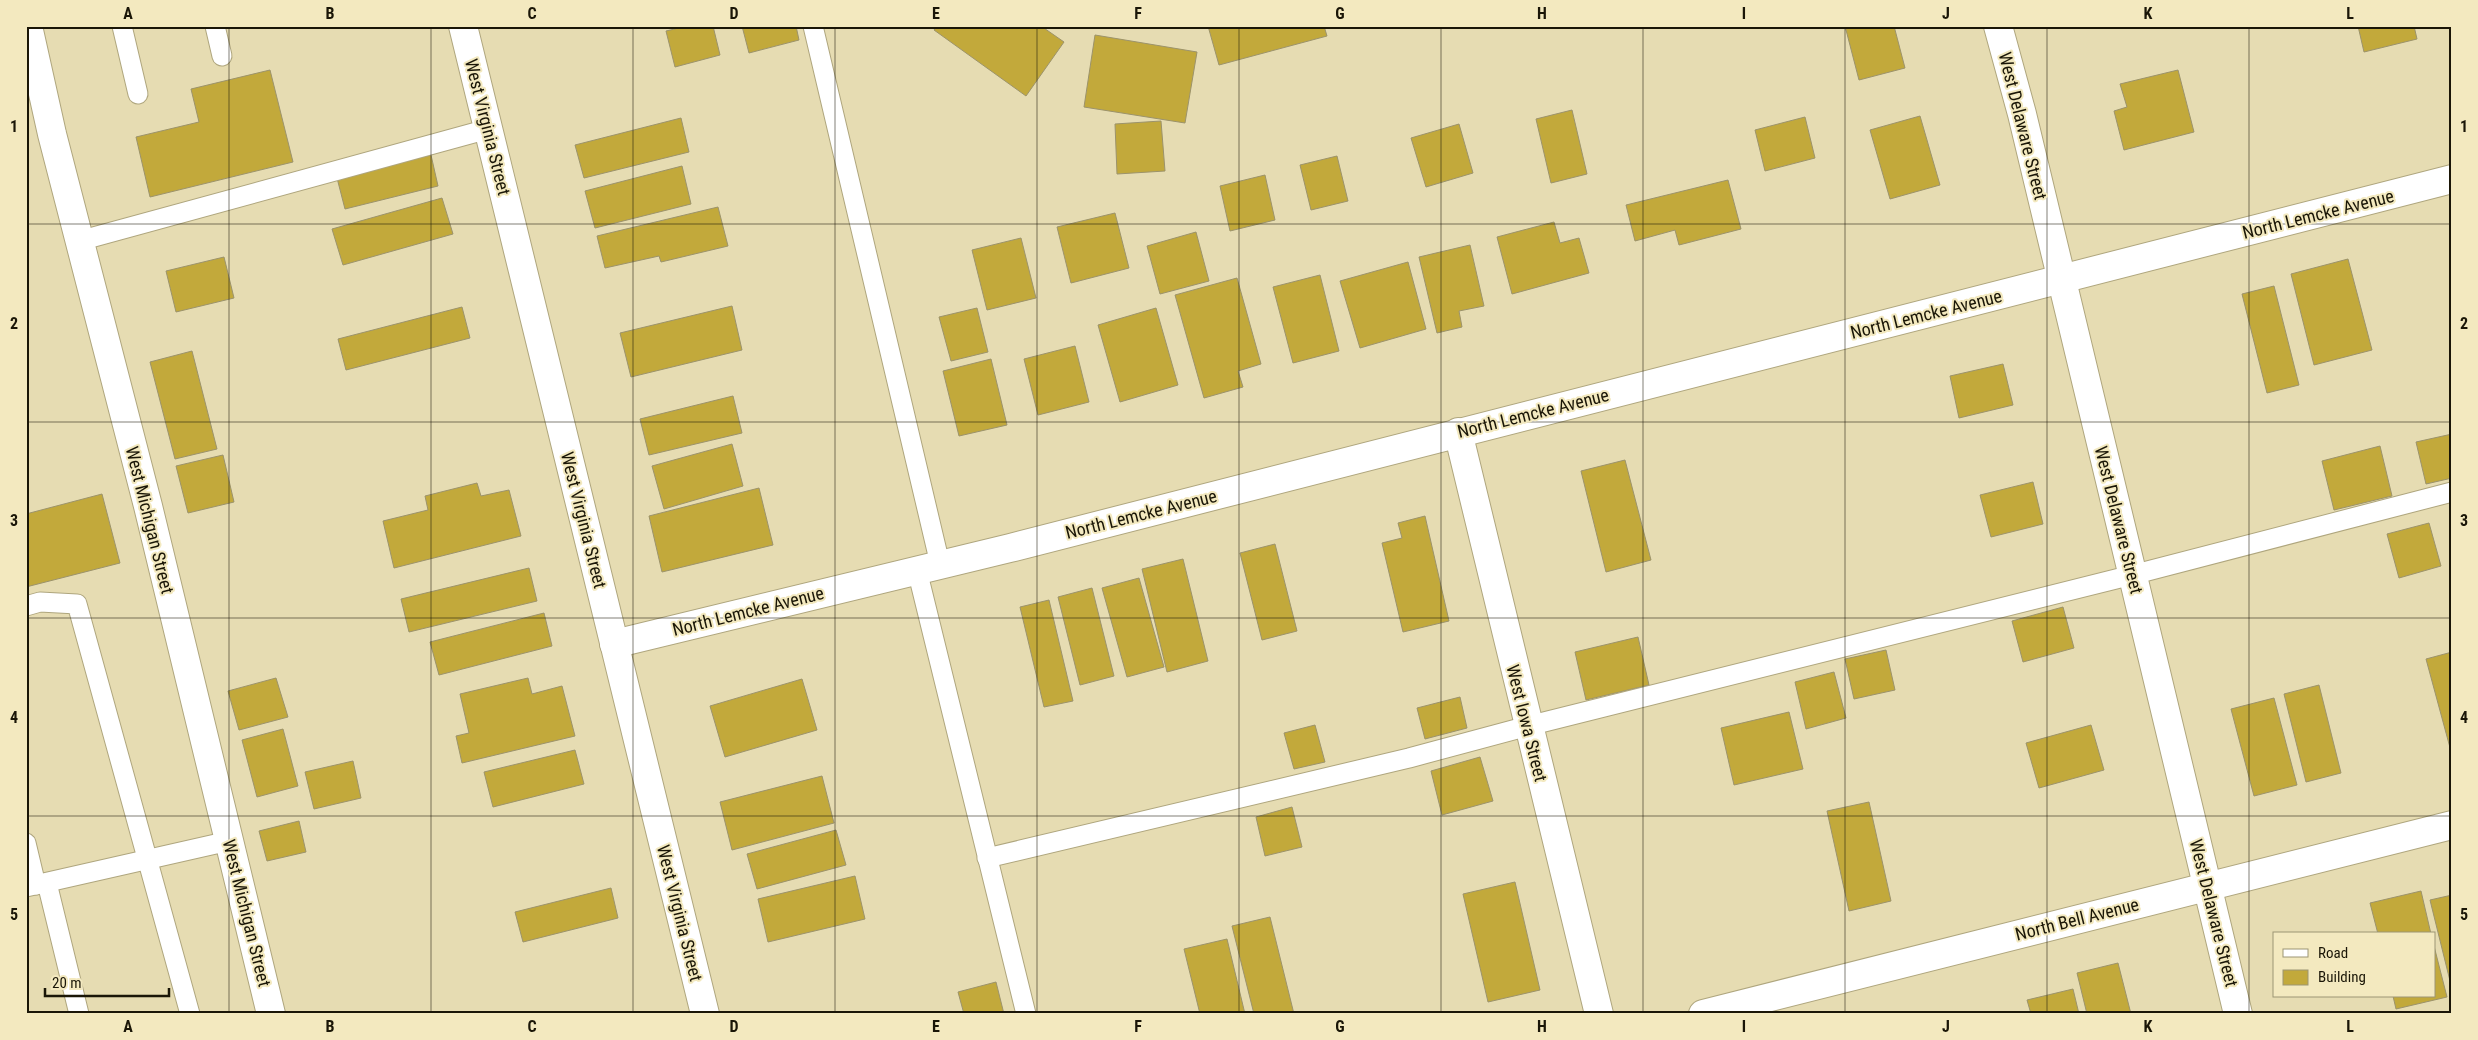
<svg xmlns="http://www.w3.org/2000/svg" width="2478" height="1040" font-family="'Roboto Condensed',sans-serif">
  <rect width="100%" height="100%" fill="#e6dcb2"/>
  <g fill="#c2a93b" stroke="#9c936b">
    <path d="M 687,26 L 713,26 L 720,55 L 675,67 L 666,31 Z"/>
    <path d="M 742,26 L 796,26 L 799,40 L 749,53 Z"/>
    <path d="M 937,26 L 1041,26 L 1064,42 L 1026,96 L 934,30 Z"/>
    <path d="M 1208,26 L 1324,26 L 1327,36 L 1219,65 Z"/>
    <path d="M 1845,26 L 1894,26 L 1905,68 L 1859,80 Z"/>
    <path d="M 2358,26 L 2414,26 L 2417,39 L 2364,52 Z"/>
    <path d="M 1095,35 L 1197,52 L 1185,123 L 1084,107 Z"/>
    <path d="M 270,70 L 293,162 L 150,197 L 136,137 L 199,122 L 191,89 Z"/>
    <path d="M 2178,70 L 2194,132 L 2124,150 L 2114,111 L 2127,107 L 2120,84 Z"/>
    <path d="M 1572,110 L 1587,174 L 1551,183 L 1536,119 Z"/>
    <path d="M 1920,116 L 1940,185 L 1890,199 L 1870,130 Z"/>
    <path d="M 1805,117 L 1815,158 L 1765,171 L 1755,130 Z"/>
    <path d="M 681,118 L 689,152 L 584,178 L 575,145 Z"/>
    <path d="M 1161,121 L 1165,171 L 1117,174 L 1115,124 Z"/>
    <path d="M 1459,124 L 1473,173 L 1426,187 L 1411,138 Z"/>
    <path d="M 431,155 L 438,186 L 345,209 L 337,178 Z"/>
    <path d="M 1337,156 L 1348,201 L 1311,210 L 1300,165 Z"/>
    <path d="M 682,166 L 691,204 L 595,228 L 585,191 Z"/>
    <path d="M 1265,175 L 1275,220 L 1230,231 L 1220,186 Z"/>
    <path d="M 1728,180 L 1741,229 L 1679,245 L 1675,230 L 1635,241 L 1626,205 Z"/>
    <path d="M 442,198 L 453,234 L 343,265 L 332,229 Z"/>
    <path d="M 718,207 L 728,246 L 661,262 L 659,256 L 605,268 L 597,236 Z"/>
    <path d="M 1115,213 L 1129,268 L 1071,283 L 1057,227 Z"/>
    <path d="M 1554,222 L 1560,243 L 1579,238 L 1589,273 L 1512,294 L 1497,237 Z"/>
    <path d="M 1196,232 L 1209,281 L 1160,294 L 1147,246 Z"/>
    <path d="M 1021,238 L 1036,298 L 987,310 L 972,250 Z"/>
    <path d="M 1470,245 L 1484,306 L 1459,311 L 1462,327 L 1437,333 L 1419,257 Z"/>
    <path d="M 224,257 L 234,298 L 176,312 L 166,271 Z"/>
    <path d="M 2348,259 L 2372,350 L 2314,365 L 2291,274 Z"/>
    <path d="M 1408,262 L 1426,329 L 1360,348 L 1340,281 Z"/>
    <path d="M 1320,275 L 1339,351 L 1293,363 L 1273,287 Z"/>
    <path d="M 1237,278 L 1261,364 L 1238,371 L 1243,387 L 1204,398 L 1175,295 Z"/>
    <path d="M 2274,286 L 2299,385 L 2267,393 L 2242,294 Z"/>
    <path d="M 732,306 L 742,350 L 631,377 L 620,333 Z"/>
    <path d="M 462,307 L 470,338 L 346,370 L 338,339 Z"/>
    <path d="M 977,308 L 988,352 L 951,361 L 939,317 Z"/>
    <path d="M 1156,308 L 1178,385 L 1120,402 L 1098,325 Z"/>
    <path d="M 1075,346 L 1089,402 L 1038,415 L 1024,359 Z"/>
    <path d="M 192,351 L 217,449 L 175,459 L 150,362 Z"/>
    <path d="M 991,359 L 1007,425 L 959,436 L 943,371 Z"/>
    <path d="M 2003,364 L 2013,405 L 1959,418 L 1950,376 Z"/>
    <path d="M 733,396 L 742,433 L 649,455 L 640,419 Z"/>
    <path d="M 2452,434 L 2452,478 L 2426,484 L 2416,442 Z"/>
    <path d="M 732,444 L 743,486 L 664,509 L 652,466 Z"/>
    <path d="M 2380,446 L 2392,496 L 2334,510 L 2322,461 Z"/>
    <path d="M 223,455 L 234,502 L 188,513 L 176,466 Z"/>
    <path d="M 1625,460 L 1651,560 L 1606,572 L 1581,471 Z"/>
    <path d="M 2033,482 L 2043,524 L 1991,537 L 1980,495 Z"/>
    <path d="M 477,483 L 481,496 L 509,490 L 521,536 L 394,568 L 383,521 L 428,510 L 425,496 Z"/>
    <path d="M 759,488 L 773,545 L 662,572 L 649,516 Z"/>
    <path d="M 102,494 L 120,563 L 26,587 L 26,514 Z"/>
    <path d="M 1425,516 L 1449,621 L 1403,632 L 1382,543 L 1402,538 L 1398,523 Z"/>
    <path d="M 2429,523 L 2441,566 L 2399,578 L 2387,534 Z"/>
    <path d="M 1275,544 L 1297,631 L 1262,640 L 1240,553 Z"/>
    <path d="M 1183,559 L 1208,661 L 1167,672 L 1142,569 Z"/>
    <path d="M 529,568 L 537,601 L 409,632 L 401,599 Z"/>
    <path d="M 1139,578 L 1164,667 L 1127,677 L 1102,588 Z"/>
    <path d="M 1092,588 L 1114,676 L 1080,685 L 1058,597 Z"/>
    <path d="M 1049,600 L 1073,701 L 1044,707 L 1020,607 Z"/>
    <path d="M 2063,607 L 2074,648 L 2023,662 L 2012,621 Z"/>
    <path d="M 544,613 L 552,646 L 439,675 L 430,642 Z"/>
    <path d="M 1638,637 L 1649,685 L 1586,700 L 1575,652 Z"/>
    <path d="M 1886,650 L 1895,690 L 1854,699 L 1845,659 Z"/>
    <path d="M 2452,652 L 2452,755 L 2426,659 Z"/>
    <path d="M 1834,672 L 1846,718 L 1806,729 L 1795,682 Z"/>
    <path d="M 276,678 L 288,717 L 239,730 L 228,691 Z"/>
    <path d="M 528,678 L 532,694 L 562,686 L 575,736 L 462,763 L 456,736 L 469,733 L 460,694 Z"/>
    <path d="M 802,679 L 817,730 L 725,757 L 710,706 Z"/>
    <path d="M 2319,685 L 2341,773 L 2306,782 L 2284,694 Z"/>
    <path d="M 1460,697 L 1467,728 L 1425,739 L 1417,708 Z"/>
    <path d="M 2274,698 L 2297,785 L 2254,796 L 2231,709 Z"/>
    <path d="M 1789,712 L 1803,769 L 1734,785 L 1721,728 Z"/>
    <path d="M 1315,725 L 1325,762 L 1294,769 L 1284,733 Z"/>
    <path d="M 2091,725 L 2104,770 L 2039,788 L 2026,743 Z"/>
    <path d="M 283,729 L 298,786 L 257,797 L 242,740 Z"/>
    <path d="M 575,750 L 584,784 L 493,807 L 484,772 Z"/>
    <path d="M 1480,757 L 1493,801 L 1442,815 L 1431,771 Z"/>
    <path d="M 353,761 L 361,798 L 314,809 L 305,772 Z"/>
    <path d="M 822,776 L 834,823 L 732,850 L 720,802 Z"/>
    <path d="M 1869,802 L 1891,901 L 1849,911 L 1827,811 Z"/>
    <path d="M 1292,807 L 1302,847 L 1265,856 L 1256,817 Z"/>
    <path d="M 299,821 L 306,852 L 267,861 L 259,831 Z"/>
    <path d="M 836,830 L 846,865 L 757,889 L 747,854 Z"/>
    <path d="M 855,876 L 865,919 L 768,942 L 758,899 Z"/>
    <path d="M 1515,882 L 1540,990 L 1488,1002 L 1463,894 Z"/>
    <path d="M 611,888 L 618,918 L 523,942 L 515,912 Z"/>
    <path d="M 2421,891 L 2431,934 L 2378,934 L 2370,903 Z"/>
    <path d="M 2452,895 L 2452,989 L 2430,900 Z"/>
    <path d="M 1270,917 L 1294,1014 L 1254,1014 L 1232,926 Z"/>
    <path d="M 1227,939 L 1245,1014 L 1200,1014 L 1184,949 Z"/>
    <path d="M 2434,946 L 2447,997 L 2396,1009 L 2393,996 L 2434,996 Z"/>
    <path d="M 2118,963 L 2131,1014 L 2087,1014 L 2077,973 Z"/>
    <path d="M 996,982 L 1004,1014 L 964,1014 L 958,992 Z"/>
    <path d="M 2073,989 L 2079,1014 L 2031,1014 L 2027,1000 Z"/>
  </g>
  <g fill="none" stroke-linecap="round" stroke-linejoin="round">
    <g stroke="#afa67e" stroke-width="21">
      <g id="lane">
        <path d="M 122,26 L 138,94"/>
        <path d="M 215,26 L 222,56"/>
        <path d="M 813,26 L 940,564"/>
        <path d="M 79,241 L 488,129"/>
        <path d="M 917,570 L 1026,1014"/>
        <path d="M 26,606 L 40,602 L 77,604 L 190,1014"/>
        <path d="M 26,843 L 36,885"/>
        <path d="M 987,858 L 1409,758 L 1528,726 L 2132,575 L 2452,492"/>
        <path d="M 47,883 L 79,1014"/>
        <path d="M 26,887 L 229,841"/>
      </g>
    </g>
    <g stroke="#afa67e" stroke-width="30">
      <g id="street">
        <path d="M 28,26 L 52,134 L 148,506 L 271,1014"/>
        <path d="M 463,26 L 705,1014"/>
        <path d="M 1998,26 L 2022,114 L 2238,1014"/>
        <path d="M 1458,432 L 1599,1014"/>
        <path d="M 614,644 L 1010,548 L 2452,179"/>
        <path d="M 1703,1014 L 2452,825"/>
      </g>
    </g>
    <use href="#lane" stroke="#fff" stroke-width="19"/>
    <use href="#street" stroke="#fff" stroke-width="28"/>
  </g>
  <path fill="none" stroke="#1a1607" stroke-width="1" stroke-opacity="0.55" d="M 229,26 L 229,1014M 431,26 L 431,1014M 633,26 L 633,1014M 835,26 L 835,1014M 1037,26 L 1037,1014M 1239,26 L 1239,1014M 1441,26 L 1441,1014M 1643,26 L 1643,1014M 1845,26 L 1845,1014M 2047,26 L 2047,1014M 2249,26 L 2249,1014M 26,224 L 2452,224M 26,422 L 2452,422M 26,618 L 2452,618M 26,816 L 2452,816"/>
  <g text-anchor="middle" dominant-baseline="central" stroke-width="4" stroke-linejoin="round" paint-order="stroke">
    <g font-size="18" fill="#1a1607" stroke="#f3e9bf">
      <text transform="translate(2023 126) rotate(76)">West Delaware Street</text>
      <text transform="translate(488 127) rotate(76)">West Virginia Street</text>
      <text transform="translate(2318 214) rotate(-14)">North Lemcke Avenue</text>
      <text transform="translate(1926 314) rotate(-14)">North Lemcke Avenue</text>
      <text transform="translate(1533 413) rotate(-14)">North Lemcke Avenue</text>
      <text transform="translate(1141 514) rotate(-14)">North Lemcke Avenue</text>
      <text transform="translate(150 520) rotate(76)">West Michigan Street</text>
      <text transform="translate(584 520) rotate(76)">West Virginia Street</text>
      <text transform="translate(2119 520) rotate(76)">West Delaware Street</text>
      <text transform="translate(748 611) rotate(-14)">North Lemcke Avenue</text>
      <text transform="translate(1527 723) rotate(76)">West Iowa Street</text>
      <text transform="translate(247 913) rotate(76)">West Michigan Street</text>
      <text transform="translate(680 913) rotate(76)">West Virginia Street</text>
      <text transform="translate(2214 913) rotate(76)">West Delaware Street</text>
      <text transform="translate(2077 919) rotate(-14)">North Bell Avenue</text>
    </g>
  </g>
  <rect width="2478" height="1040" fill="none" stroke="#f3e9bf" stroke-width="55"/>
  <rect x="2273" y="932" width="162" height="65" fill="#f3e9bf" stroke="#9c9575"/>
  <rect x="2283" y="949" width="25" height="8" fill="#ffffff" stroke="#9c9575"/>
  <text x="2318" y="958" font-size="15" fill="#1a1607">Road</text>
  <rect x="2283" y="970" width="25" height="15" fill="#c2a93b" stroke="#9c9575"/>
  <text x="2318" y="982" font-size="15" fill="#1a1607">Building</text>
  <path d="M45 988v8h124v-8" fill="none" stroke="#1a1607" stroke-width="2.5"/>
  <text x="52" y="988" font-size="15" fill="#1a1607" stroke="#f3e9bf" stroke-width="4" paint-order="stroke">20 m</text>
  <rect x="28" y="28" width="2422" height="984" fill="none" stroke="#1a1607" stroke-width="2"/>
  <g font-size="16" text-anchor="middle" font-weight="bold" fill="#1a1607">
    <text x="128" y="19">A</text>
    <text x="330" y="19">B</text>
    <text x="532" y="19">C</text>
    <text x="734" y="19">D</text>
    <text x="936" y="19">E</text>
    <text x="1138" y="19">F</text>
    <text x="1340" y="19">G</text>
    <text x="1542" y="19">H</text>
    <text x="1744" y="19">I</text>
    <text x="1946" y="19">J</text>
    <text x="2148" y="19">K</text>
    <text x="2350" y="19">L</text>
    <text x="14" y="132">1</text>
    <text x="2464" y="132">1</text>
    <text x="14" y="329">2</text>
    <text x="2464" y="329">2</text>
    <text x="14" y="526">3</text>
    <text x="2464" y="526">3</text>
    <text x="14" y="723">4</text>
    <text x="2464" y="723">4</text>
    <text x="14" y="920">5</text>
    <text x="2464" y="920">5</text>
    <text x="128" y="1032">A</text>
    <text x="330" y="1032">B</text>
    <text x="532" y="1032">C</text>
    <text x="734" y="1032">D</text>
    <text x="936" y="1032">E</text>
    <text x="1138" y="1032">F</text>
    <text x="1340" y="1032">G</text>
    <text x="1542" y="1032">H</text>
    <text x="1744" y="1032">I</text>
    <text x="1946" y="1032">J</text>
    <text x="2148" y="1032">K</text>
    <text x="2350" y="1032">L</text>
  </g>
</svg>
